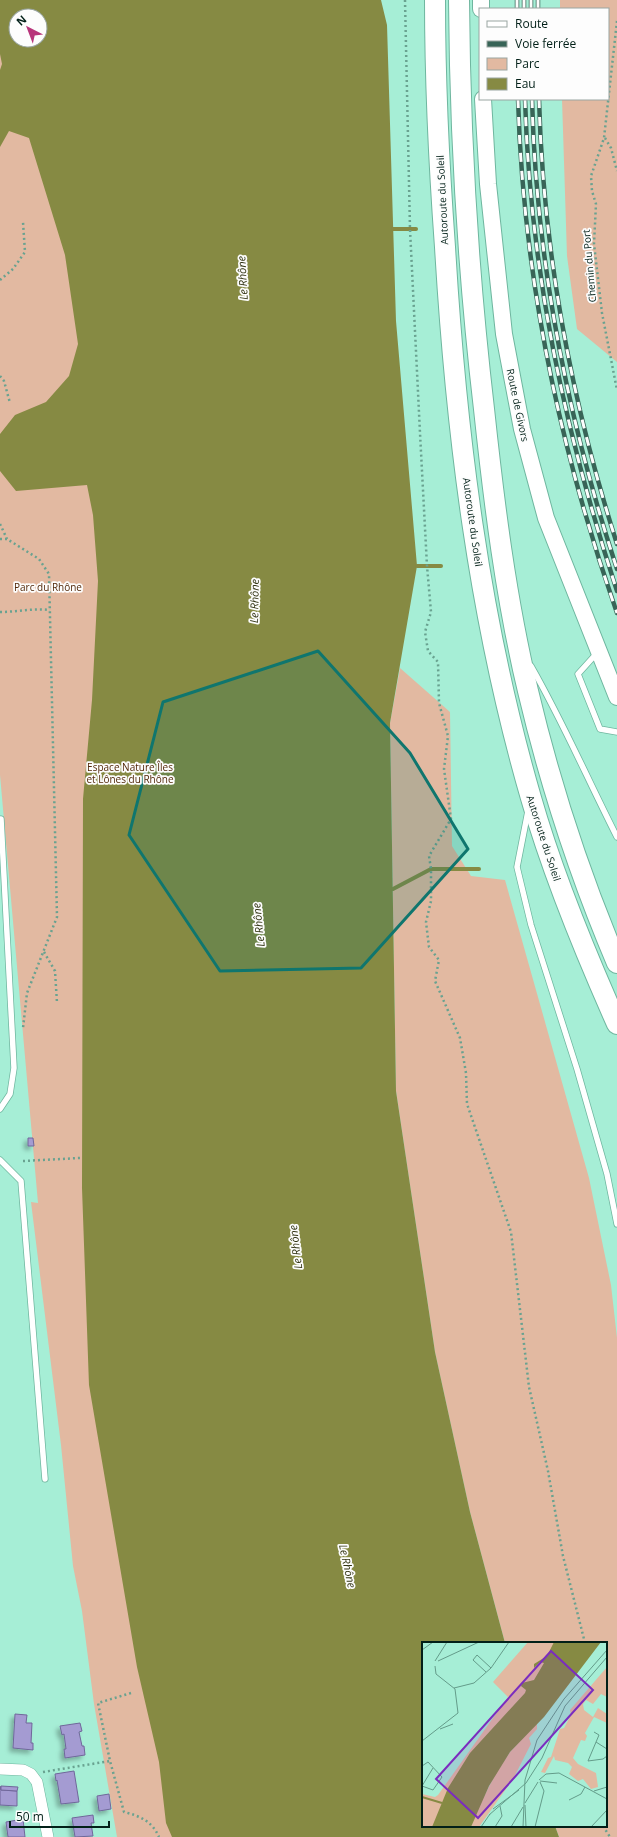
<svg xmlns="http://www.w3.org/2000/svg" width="617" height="1837" font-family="'Open Sans',sans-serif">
  <defs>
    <filter id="shadow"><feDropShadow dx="-3.5" dy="3.5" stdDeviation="2" flood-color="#0004"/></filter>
  </defs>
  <rect width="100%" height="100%" fill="#a6eed6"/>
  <g fill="#e2b9a1" fill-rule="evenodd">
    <path d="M 0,0 L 223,0 L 378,1837 L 117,1837 L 94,1704 L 82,1611 L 73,1566 L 61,1445 L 31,1202 L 38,1203 L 0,775 ZM 16,16 L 40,16 L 40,40 L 16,40 Z"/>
    <path d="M 560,0 L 617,0 L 617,362 L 577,329 L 567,256 L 562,99 L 608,99 L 608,9 L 560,9 Z"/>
    <path d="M 400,668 L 450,712 L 452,846 L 471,876 L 505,880 L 589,1178 L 611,1285 L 617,1338 L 617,1837 L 559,1837 L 555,1826 L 606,1826 L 606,1643 L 505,1643 L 470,1512 L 435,1352 L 396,1091 L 390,723 Z"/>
  </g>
  <path fill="#868a43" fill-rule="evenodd" d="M 0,0 L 381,0 L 387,25 L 396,321 L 417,566 L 390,723 L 396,1091 L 435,1352 L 470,1512 L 505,1643 L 423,1643 L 423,1826 L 555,1826 L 559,1837 L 172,1837 L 166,1823 L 159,1762 L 137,1667 L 89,1385 L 82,1188 L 83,799 L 92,700 L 98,581 L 93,515 L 87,485 L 16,491 L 0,471 L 0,434 L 15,415 L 46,402 L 69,376 L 78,344 L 65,255 L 29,138 L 9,131 L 0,147 L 0,70 L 2,64 L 0,54 ZM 16,16 L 40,16 L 40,40 L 16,40 Z"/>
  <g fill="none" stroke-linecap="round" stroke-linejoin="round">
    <g stroke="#868a43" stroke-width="4">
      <path d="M 393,229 L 416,229"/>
      <path d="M 417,566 L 441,566"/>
      <path d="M 393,889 L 431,869 L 479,869"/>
    </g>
  </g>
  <g fill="#a49bd2" stroke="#70679a" filter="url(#shadow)">
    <path d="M 28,1138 L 33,1138 L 34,1146 L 28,1146 Z"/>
    <path d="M 15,1714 L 27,1715 L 26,1723 L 32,1723 L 31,1743 L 33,1743 L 33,1750 L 13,1748 Z"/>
    <path d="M 80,1723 L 82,1731 L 79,1732 L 82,1746 L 84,1746 L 85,1755 L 65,1758 L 64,1749 L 66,1749 L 64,1734 L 62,1735 L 60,1726 Z"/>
    <path d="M 74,1771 L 79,1802 L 61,1804 L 57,1780 L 56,1781 L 55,1774 Z"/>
    <path d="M 0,1786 L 1,1790 L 17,1791 L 17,1806 L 0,1805 Z"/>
    <path d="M 1,1786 L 18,1787 L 17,1791 L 1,1790 Z"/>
    <path d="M 109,1794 L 111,1809 L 99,1811 L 97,1796 Z"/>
    <path d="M 93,1815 L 94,1823 L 91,1823 L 93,1836 L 75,1837 L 72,1818 Z"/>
    <path d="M 23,1819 L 25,1837 L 8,1837 L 6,1822 Z"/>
  </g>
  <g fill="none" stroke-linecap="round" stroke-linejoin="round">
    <g stroke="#6fb69f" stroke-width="7">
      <g id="lane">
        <path d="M 597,653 L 578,674 L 600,729 L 617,732"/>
        <path d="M 531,666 C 563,722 588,780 617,837"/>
        <path d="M 528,811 L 517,867 L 531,925 L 577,1069 L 607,1174 L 617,1224"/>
        <path d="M 0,819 L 1,819 L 14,1068 L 10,1094 L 0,1109"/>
        <path d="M 0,1160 L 21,1181 L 45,1479"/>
      </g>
    </g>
    <g stroke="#6fb69f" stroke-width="12">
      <path id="street" d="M 0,1769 L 23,1770 L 31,1774 L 37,1782 L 48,1837"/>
    </g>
    <g stroke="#6fb69f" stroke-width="18">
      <g id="secondary">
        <path d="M 481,0 L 481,9"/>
        <path d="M 483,99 L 488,184 L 504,334 L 522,429 L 546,518 L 617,697"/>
      </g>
    </g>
    <g stroke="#6fb69f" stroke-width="22">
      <g id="highway">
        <path d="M 435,0 C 435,82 439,165 445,247 C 456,433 479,619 531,798 C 553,875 584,950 617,1024"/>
        <path d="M 459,0 C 460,137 468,273 484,409 C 494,503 506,599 528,691 C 550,784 580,876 617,963"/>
      </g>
    </g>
    <g stroke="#69a290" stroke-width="2.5" stroke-dasharray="2 3" stroke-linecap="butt">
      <path d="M 405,0 L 410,229 L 420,433 L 427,566 L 431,612 L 425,632 L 428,651 L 438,662 L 439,703 L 448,736 L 444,769 L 451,819 L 429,856 L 431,869 L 431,901 L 426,922 L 429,947 L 439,960 L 435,981 L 460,1038 L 466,1073 L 467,1104 L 511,1232 L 529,1387 L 548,1471 L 563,1556 L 585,1643"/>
      <path d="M 617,21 L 604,138 L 591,176 L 592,191 L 596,204 L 594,244 L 602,313 L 617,390"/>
      <path d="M 605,138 L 611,148 L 617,171"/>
      <path d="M 0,280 L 13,269 L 25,252 L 23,222"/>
      <path d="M 0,376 L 4,381 L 10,403"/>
      <path d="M 0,524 L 7,539"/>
      <path d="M 0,539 L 7,539 L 39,559 L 49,574 L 57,917 L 27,993 L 23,1028"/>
      <path d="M 0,612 C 17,612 33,608 50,610"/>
      <path d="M 44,952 L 55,971 L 57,1003"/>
      <path d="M 23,1161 L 80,1158"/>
      <path d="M 131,1693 L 98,1703 L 110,1761 L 124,1812 C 140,1816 152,1821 159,1837"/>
      <path d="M 43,1772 L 110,1761"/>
      <path d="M 603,1826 L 610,1837"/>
    </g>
    <use href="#lane" stroke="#fff" stroke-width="5.5"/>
    <use href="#street" stroke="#fff" stroke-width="11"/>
    <use href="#secondary" stroke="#fff" stroke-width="16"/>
    <use href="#highway" stroke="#fff" stroke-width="20"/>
    <g stroke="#386457" stroke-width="4.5">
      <g id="rail">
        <path d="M 517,9 L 517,0"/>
        <path d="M 524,9 L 524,0"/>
        <path d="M 531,9 L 531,0"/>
        <path d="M 538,9 L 538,0"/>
        <path d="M 518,99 C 523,276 559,447 617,613"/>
        <path d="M 525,99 C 530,270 564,429 617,591"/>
        <path d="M 532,99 C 536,259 567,417 617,569"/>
        <path d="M 539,99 C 543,251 571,400 617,544"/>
      </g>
    </g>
    <use href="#rail" stroke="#fdfdfd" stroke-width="3" stroke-dasharray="9" stroke-linecap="butt"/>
  </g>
  <path fill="#0f766e" fill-opacity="0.2" stroke="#0f766e" stroke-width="3" stroke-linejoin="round" d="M 318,651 L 410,753 L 468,849 L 361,968 L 220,971 L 129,835 L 163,702 Z"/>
  <g text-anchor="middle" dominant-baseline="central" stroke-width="3.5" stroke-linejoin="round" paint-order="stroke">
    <g font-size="10" fill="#022018" stroke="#fdfdfd">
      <text transform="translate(442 200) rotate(-93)">Autoroute du Soleil</text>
      <text transform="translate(589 266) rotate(-95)">Chemin du Port</text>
      <text transform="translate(518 405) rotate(78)">Route de Givors</text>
      <text transform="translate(473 522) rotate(82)">Autoroute du Soleil</text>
      <text transform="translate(544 838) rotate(72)">Autoroute du Soleil</text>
    </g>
    <g font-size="10" fill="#522809" stroke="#fdfdfd">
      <text x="48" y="587">Parc du Rhône</text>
      <text x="130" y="767">Espace Nature Îles<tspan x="130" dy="12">et Lônes du Rhône</tspan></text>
    </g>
    <g font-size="11" font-style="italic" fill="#323414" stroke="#fdfdfd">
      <text transform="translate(242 278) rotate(-93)">Le Rhône</text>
      <text transform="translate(254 601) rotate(-89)">Le Rhône</text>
      <text transform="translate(258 925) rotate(-96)">Le Rhône</text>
      <text transform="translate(295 1247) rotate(-97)">Le Rhône</text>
      <text transform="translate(348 1566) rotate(78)">Le Rhône</text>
    </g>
  </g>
  <g transform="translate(422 1642)">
    <rect width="185" height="185" fill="#a6eed6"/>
    <path d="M 106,0 L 162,0 L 27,185 L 0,185 L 0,152 L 13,155 L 16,153 L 86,55 L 71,40 ZM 185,25 L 185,55 L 179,52 L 171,62 L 164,58 L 161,62 L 162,68 L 171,75 L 176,66 L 185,72 L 185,81 L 172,75 L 163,91 L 165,94 L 163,99 L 159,98 L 151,116 L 156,122 L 174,131 L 176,145 L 169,147 L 161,137 L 156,139 L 147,132 L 150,125 L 146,121 L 133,118 L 132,114 L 123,131 L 119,130 L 126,116 L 129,115 L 138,87 L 142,86 L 149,73 L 148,68 ZM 115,81 L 115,87 L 107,96 L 109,102 L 91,137 L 57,185 L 49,185 L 53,172 L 74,131 L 88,110 Z" fill="#e2b9a1"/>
    <path d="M 132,0 L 179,0 L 122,75 L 88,110 L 67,144 L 49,185 L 10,185 L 26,146 L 48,111 L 103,51 L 104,48 L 99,44 L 100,41 L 112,38 L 122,21 L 118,20 L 112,26 L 112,22 L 125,14 Z" fill="#868a43"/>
    <path fill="none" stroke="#868a43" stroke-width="2" d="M 0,155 L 20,161"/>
    <path fill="none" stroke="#649c8a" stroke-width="1" d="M 0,8 L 11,0M 13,19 L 25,0M 16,19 L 57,0M 64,30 L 51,18 L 55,13 L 69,26M 32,46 L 52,41 L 69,26 L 87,0M 18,87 L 31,82M 172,90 L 177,93 L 166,119 L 181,117 L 185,114M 0,99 L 36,71 L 33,47 L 14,32 L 13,24M 174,100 L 185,107M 0,124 L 6,120 L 20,135 L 11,148 L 0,144M 117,138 L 124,132 L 137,131 L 185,157M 118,139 L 135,141M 0,144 L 11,126M 172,149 L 185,145M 147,158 L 159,152 L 163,145M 103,161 L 116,140M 103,163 L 104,185M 71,167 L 97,148M 67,173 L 104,141 L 120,116 L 143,64 L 185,15M 59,185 L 68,172M 73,185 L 80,174 L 78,164M 89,185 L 101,165M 101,185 L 103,138 L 115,98 L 142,57 L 185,8M 113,185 L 122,149 L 118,140M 169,185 L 185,168"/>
    <path fill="#7b2cbf" fill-opacity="0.15" stroke="#7b2cbf" stroke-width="2" d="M 129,9 L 171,48 L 56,176 L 14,137 Z"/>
    <rect width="185" height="185" fill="none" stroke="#022018" stroke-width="2"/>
  </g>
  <rect x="479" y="8" width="130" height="92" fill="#fdfdfd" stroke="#99a5a1"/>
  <rect x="487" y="21" width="20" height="6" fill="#ffffff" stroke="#99a5a1"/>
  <text x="515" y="28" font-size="12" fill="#022018">Route</text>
  <rect x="487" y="41" width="20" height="6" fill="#386457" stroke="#99a5a1"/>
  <text x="515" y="48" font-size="12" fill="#022018">Voie ferrée</text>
  <rect x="487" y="58" width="20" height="12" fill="#e2b9a1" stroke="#99a5a1"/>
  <text x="515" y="68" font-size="12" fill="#022018">Parc</text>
  <rect x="487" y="78" width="20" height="12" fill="#868a43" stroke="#99a5a1"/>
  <text x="515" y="88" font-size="12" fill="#022018">Eau</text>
  <g transform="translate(28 28) rotate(318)"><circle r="19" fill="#fdfdfd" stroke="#99a5a1"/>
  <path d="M0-3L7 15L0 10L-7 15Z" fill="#b8357b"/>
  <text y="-6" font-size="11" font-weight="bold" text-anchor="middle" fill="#022018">N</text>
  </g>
  <path d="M10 1821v6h99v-6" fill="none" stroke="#022018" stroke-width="2"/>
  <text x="16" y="1821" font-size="12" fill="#022018" stroke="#fdfdfd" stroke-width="3" paint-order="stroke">50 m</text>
</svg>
